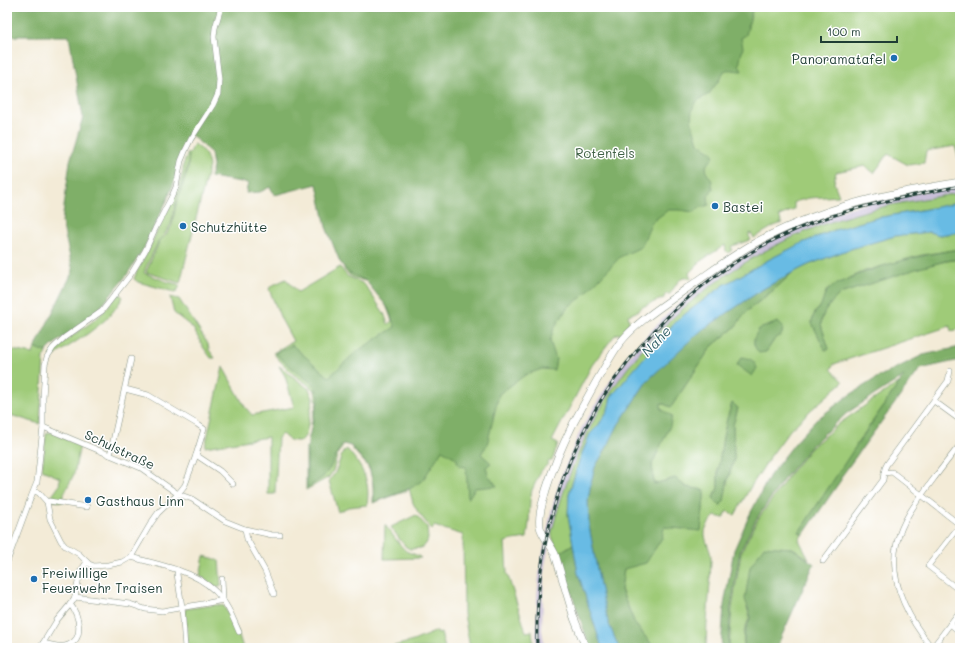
<svg xmlns="http://www.w3.org/2000/svg" width="967" height="655" font-family="Mali,sans-serif">
  <rect width="100%" height="100%" fill="#fff"/>
  <filter id="ink" filterUnits="userSpaceOnUse"><feTurbulence type="fractalNoise" baseFrequency=".025" numOctaves="2"/><feDisplacementMap in="SourceGraphic" scale="8" xChannelSelector="R" yChannelSelector="G"/><feConvolveMatrix kernelMatrix="1 2 1 2 8 2 1 2 1" color-interpolation-filters="sRGB"/></filter>
  <filter id="wash" filterUnits="userSpaceOnUse"><feTurbulence type="fractalNoise" baseFrequency=".012" numOctaves="4" result="noise"/><feDisplacementMap in="SourceGraphic" scale="16" xChannelSelector="R" yChannelSelector="G"/><feGaussianBlur stdDeviation="0.9" result="paint"/><feColorMatrix in="noise" values="0 0 0 0 0 0 0 0 0 0 0 0 0 0 0 0 0 1.4 0 .05"/><feComposite in="paint" operator="in"/></filter>
  <g filter="url(#wash)">
    <rect width="100%" height="100%" fill="#f3ebd7"/>
    <path fill="#c9bfd8" d="M 960,185 L 960,193 L 888,206 L 853,215 L 822,225 L 796,236 L 759,255 L 725,276 L 698,296 L 669,322 L 644,348 L 618,382 L 581,447 L 568,480 L 557,512 L 551,535 L 545,565 L 543,594 L 542,630 L 545,648 L 536,648 L 537,596 L 540,567 L 551,511 L 560,479 L 581,429 L 591,412 L 612,378 L 639,344 L 663,318 L 693,291 L 720,271 L 756,247 L 794,228 L 820,218 L 849,208 L 887,198 Z"/>
    <g fill="#9fcb78" stroke="#5f8456" fill-rule="evenodd">
      <path d="M 524,7 L 960,7 L 960,159 L 959,160 L 955,146 L 926,151 L 924,163 L 908,165 L 888,154 L 874,173 L 865,166 L 836,172 L 834,183 L 839,196 L 809,198 L 794,202 L 794,210 L 779,216 L 782,223 L 774,226 L 754,238 L 752,234 L 749,233 L 749,236 L 751,240 L 732,246 L 731,247 L 732,249 L 731,251 L 728,253 L 726,251 L 725,245 L 702,260 L 689,273 L 691,279 C 679,274 676,286 670,294 L 665,294 L 664,298 L 642,307 L 636,312 L 628,315 L 630,326 L 620,337 L 619,333 L 614,336 L 592,365 L 552,441 L 558,444 L 552,461 L 549,461 L 547,465 L 541,471 L 532,490 L 530,500 L 529,523 L 527,538 L 513,540 L 505,542 L 507,573 L 526,632 L 532,631 L 534,648 L 470,648 L 464,614 L 463,535 L 434,526 L 432,530 L 418,512 L 413,503 L 409,488 L 407,491 L 373,503 C 373,492 374,479 369,469 C 364,459 353,453 348,441 L 344,443 L 342,448 L 338,453 L 333,471 L 329,477 L 306,490 L 306,447 L 311,447 L 310,439 L 312,419 L 317,402 L 315,391 L 307,384 L 293,374 L 280,361 L 273,353 L 293,341 L 281,319 L 269,289 L 271,286 L 286,279 L 298,292 L 340,267 L 347,276 L 364,284 L 384,313 L 388,324 L 392,321 C 388,310 381,289 370,283 C 360,278 354,281 345,271 L 325,219 L 314,167 Z"/>
      <path d="M 194,144 C 203,150 207,154 209,166 L 180,283 L 146,272 L 160,240 L 166,235 L 172,225 L 176,205 L 188,169 L 189,155 L 187,169 L 176,203 L 171,224 L 164,235 L 159,240 L 146,267 L 144,273 L 168,282 L 177,284 L 180,286 L 177,291 L 174,292 L 138,282 L 134,279 L 137,271 L 148,251 L 162,220 L 178,190 L 183,171 L 183,165 L 188,153 L 190,153 Z"/>
      <path d="M 960,193 L 960,202 L 927,209 L 876,218 L 835,230 L 802,243 L 770,259 L 724,285 L 689,311 L 675,322 L 611,397 L 608,410 L 598,426 L 590,434 L 579,461 L 569,494 L 568,515 L 573,544 L 559,553 C 557,548 553,541 552,536 C 551,533 553,528 554,524 C 559,504 566,484 574,464 C 620,343 730,250 853,215 C 888,204 924,199 960,193 Z"/>
      <path d="M 929,232 L 940,235 L 960,232 L 960,249 L 922,255 L 865,271 L 835,285 L 826,291 L 822,305 L 815,312 L 812,323 L 829,349 C 827,342 824,335 822,328 C 818,316 832,301 840,294 C 878,281 920,264 960,259 L 960,329 L 951,331 L 950,326 L 834,364 L 831,369 L 843,382 L 812,409 L 790,430 L 770,457 L 750,488 L 735,515 L 727,511 L 724,518 L 715,516 C 711,520 706,526 705,531 C 704,541 711,549 711,558 C 711,588 706,618 706,648 L 654,648 L 649,641 L 635,624 L 621,589 L 624,569 L 664,527 L 701,530 L 704,497 L 704,490 L 686,487 L 675,478 L 654,484 L 652,464 L 659,449 L 661,409 L 660,402 L 671,407 L 711,347 L 735,327 L 747,311 L 776,288 L 792,273 L 808,265 L 847,250 L 895,236 ZM 778,323 L 782,333 L 774,340 L 766,352 L 769,326 ZM 732,403 L 738,408 L 733,425 L 734,459 L 727,483 L 724,501 L 713,498 L 718,488 L 718,470 L 723,437 L 727,419 Z"/>
      <path d="M 120,294 L 123,297 C 117,307 109,318 99,325 C 85,337 68,346 53,357 L 51,355 C 63,339 83,330 98,317 C 106,310 111,300 120,294 Z"/>
      <path d="M 170,297 L 179,299 L 208,344 L 209,350 L 215,358 L 211,358 L 203,347 L 193,328 L 174,313 Z"/>
      <path d="M 35,348 L 46,352 L 44,357 L 40,424 L 7,414 L 7,349 L 33,354 Z"/>
      <path d="M 279,366 L 309,389 L 313,398 L 306,435 L 301,441 C 291,441 289,441 282,434 L 278,438 L 275,494 L 268,494 L 268,437 L 205,447 L 223,367 L 245,407 L 252,415 L 294,407 L 285,376 Z"/>
      <path d="M 900,382 L 856,445 L 859,448 L 799,532 L 802,535 L 799,540 L 809,559 L 793,548 L 767,547 L 752,568 L 747,608 L 750,617 C 745,627 741,637 745,648 L 729,648 L 732,609 L 741,553 L 756,522 L 789,475 L 811,448 L 840,423 L 870,402 Z"/>
      <path d="M 50,432 L 80,445 L 74,474 L 63,496 L 62,502 L 49,500 L 59,486 L 60,478 L 42,470 L 46,435 L 47,433 Z"/>
      <path d="M 347,449 C 362,467 371,481 367,505 L 348,507 L 338,512 L 329,481 L 335,473 L 343,452 Z"/>
      <path d="M 416,515 L 427,527 L 428,539 L 426,544 L 421,548 L 410,549 L 406,547 L 401,541 L 391,527 Z"/>
      <path d="M 385,525 C 392,533 398,544 406,551 C 411,554 417,554 421,558 L 384,559 Z"/>
      <path d="M 204,556 L 219,560 L 221,586 L 217,588 L 200,576 Z"/>
      <path d="M 214,605 L 219,605 L 224,606 L 238,632 L 243,648 L 188,648 L 185,609 Z"/>
      <path d="M 437,631 L 438,634 L 441,633 L 445,648 L 395,648 L 394,646 L 413,641 Z"/>
    </g>
    <g fill="#7faf68" stroke="#4f764e">
      <path d="M 7,7 L 753,7 L 746,35 L 741,38 L 743,47 L 739,65 L 742,71 C 736,71 732,69 726,70 L 709,94 L 700,99 L 695,103 L 692,110 L 691,120 L 698,143 L 712,152 L 714,157 L 706,166 L 707,174 L 711,178 L 713,189 L 708,196 L 709,205 L 699,208 L 694,212 L 679,210 L 668,210 L 652,222 L 641,247 L 620,257 L 582,297 L 568,307 L 554,328 L 550,341 L 556,359 L 554,370 L 542,369 L 525,375 L 499,394 L 487,445 L 481,454 L 491,463 L 486,467 L 488,475 L 497,486 L 475,488 L 468,499 L 466,467 L 459,466 L 456,458 L 442,450 L 423,480 L 411,488 L 374,502 L 374,488 L 369,467 L 351,446 L 343,444 L 338,451 L 330,468 L 323,477 L 307,488 L 307,449 L 308,447 L 308,441 L 319,397 L 314,385 L 287,364 L 275,353 L 292,345 L 329,377 L 356,352 L 395,327 L 388,308 L 366,281 L 349,273 L 340,262 L 326,227 L 317,184 L 275,195 L 270,187 L 260,192 L 246,193 L 248,183 L 210,177 L 213,167 L 211,153 L 190,134 L 180,155 L 175,180 L 168,198 L 143,250 L 126,276 L 97,312 L 53,345 L 46,352 L 35,348 L 73,271 L 62,222 L 70,161 L 83,117 L 69,36 L 7,36 Z"/>
      <path d="M 960,249 L 960,259 L 945,261 L 916,269 L 840,294 C 832,301 818,316 822,328 C 824,335 827,342 829,349 L 825,350 L 812,323 C 812,313 817,312 821,305 C 824,300 824,294 827,291 C 833,285 841,282 848,279 C 884,263 922,255 960,249 Z"/>
      <path d="M 792,273 L 776,288 L 747,311 L 735,327 L 711,347 L 671,407 L 661,403 L 661,409 L 672,416 L 670,426 L 652,464 L 654,484 L 675,478 L 686,487 L 704,490 L 704,497 L 701,531 L 664,527 L 662,538 L 646,563 L 624,569 L 621,590 L 635,624 L 649,641 L 654,648 L 619,648 L 608,622 L 600,585 L 589,526 L 588,500 L 591,482 L 595,467 L 608,445 L 618,425 L 633,402 L 647,381 L 684,345 L 702,330 L 763,289 Z"/>
      <path d="M 778,322 L 783,327 L 782,334 L 774,340 L 766,352 L 759,353 C 751,343 753,339 759,329 Z"/>
      <path d="M 960,347 L 960,360 L 920,369 L 841,477 L 841,480 L 803,535 L 799,532 L 856,446 L 904,376 L 847,413 L 813,444 L 783,480 L 755,521 L 740,552 L 731,607 L 728,648 L 721,648 L 724,605 L 734,550 L 749,516 L 770,475 L 795,443 L 816,420 L 848,396 L 878,377 L 923,355 Z"/>
      <path d="M 742,357 C 750,358 754,360 757,368 L 752,376 L 737,365 L 740,359 Z"/>
      <path d="M 732,403 L 738,408 L 733,425 L 734,459 L 727,483 L 724,501 L 720,506 L 713,498 L 718,488 L 718,470 L 723,437 L 727,419 Z"/>
      <path d="M 573,544 L 578,573 L 602,648 L 590,648 L 564,571 L 559,553 Z"/>
      <path d="M 764,546 L 792,548 L 814,564 L 779,642 L 778,648 L 745,648 C 742,637 746,627 751,617 L 745,599 L 750,567 Z"/>
    </g>
    <path fill="#68bbe4" stroke="#447c8c" d="M 960,202 L 960,232 L 939,235 L 929,232 L 895,236 L 847,250 L 808,265 L 792,273 L 763,289 L 702,330 L 684,346 L 647,381 L 633,402 L 618,425 L 608,445 L 595,467 L 591,482 L 588,500 L 589,526 L 600,585 L 608,622 L 619,648 L 602,648 L 578,573 L 568,515 L 569,494 L 579,461 L 590,434 L 598,426 L 608,410 L 611,397 L 631,373 L 675,322 L 689,311 L 724,285 L 770,259 L 802,243 L 835,230 L 876,218 L 927,209 Z"/>
  </g>
  <g filter="url(#ink)">
    <g fill="none" stroke-linecap="round" stroke-linejoin="round">
      <g stroke="#899486" stroke-width="6">
        <g id="minor">
          <path d="M 934,401 L 960,420"/>
          <path d="M 43,427 L 141,468 L 178,494 L 192,499 L 225,521 L 245,529 L 272,535 L 280,535"/>
          <path d="M 110,455 L 131,359"/>
          <path d="M 196,455 L 220,471 L 233,484"/>
          <path d="M 884,473 L 885,468 L 887,464 L 948,381 L 950,371"/>
          <path d="M 34,491 L 39,493 L 47,502 L 50,519 L 61,541 L 65,546 L 79,554 L 89,564 L 94,566 L 108,565 L 122,562 L 131,557 L 151,523 L 158,513 L 178,494 L 185,485 L 196,455 L 204,429 L 197,424 L 148,395 L 125,389"/>
          <path d="M 47,502 L 49,501 L 87,507"/>
          <path d="M 960,525 L 928,566 L 960,591"/>
          <path d="M 245,529 L 247,539 L 265,571 L 274,594"/>
          <path d="M 131,557 C 163,566 201,571 222,599 C 230,609 234,621 239,632"/>
          <path d="M 823,561 L 883,480 L 884,473 L 892,472 L 960,525"/>
          <path d="M 7,562 L 31,497 L 37,482 L 43,427 L 43,398 L 45,365 L 47,357 L 53,348 L 65,337 L 102,311 L 131,274 L 145,251 L 155,229 L 172,196 L 176,187 L 181,161 L 186,149 L 191,139 L 213,105 L 218,94 L 219,79 L 214,37 L 215,28 L 221,7"/>
          <path d="M 178,570 L 177,574 L 182,607 L 185,648"/>
          <path d="M 222,579 L 223,600"/>
          <path d="M 75,597 L 130,604 L 145,609 L 162,611 L 208,603 L 223,600"/>
          <path d="M 950,624 L 960,632"/>
          <path d="M 43,643 C 50,645 61,648 68,645 C 85,639 79,615 70,604"/>
          <path d="M 40,648 L 57,620 L 73,601 L 75,597 L 80,572 L 87,562"/>
          <path d="M 932,648 C 908,618 887,581 897,542 C 903,518 918,500 932,481 C 941,469 950,457 960,445"/>
          <path d="M 932,648 L 960,611"/>
        </g>
      </g>
      <g stroke="#899486" stroke-width="8">
        <path id="secondary" d="M 586,648 L 574,618 L 555,554 C 551,545 542,536 540,527 C 538,514 543,502 546,490 C 553,467 562,446 573,424 C 582,408 590,392 600,375 C 606,365 612,354 619,344 C 637,321 663,306 686,289 C 708,274 730,257 753,244 C 790,224 834,208 875,198 C 903,191 932,187 960,182"/>
      </g>
      <use href="#minor" stroke="#fff" stroke-width="5"/>
      <use href="#secondary" stroke="#fff" stroke-width="7"/>
      <g stroke="#1f3d34" stroke-width="3">
        <path id="rail" d="M 537,648 C 534,528 572,418 655,330 C 694,288 742,253 795,230 C 848,207 904,197 960,186"/>
      </g>
      <use href="#rail" stroke="#fff" stroke-width="1.5" stroke-dasharray="4.5" stroke-linecap="butt"/>
    </g>
  </g>
  <g fill="#1f6fb2" stroke="#fff" stroke-width="1.5">
    <circle cx="894" cy="58" r="4"/>
    <circle cx="715" cy="206" r="4"/>
    <circle cx="183" cy="226" r="4"/>
    <circle cx="88" cy="500" r="4"/>
    <circle cx="34" cy="579" r="4"/>
  </g>
  <g text-anchor="middle" dominant-baseline="central" stroke-width="3" stroke-linejoin="round" paint-order="stroke">
    <g font-size="13" fill="#1f3d34" stroke="#fff" text-anchor="start">
      <text x="886" y="58" text-anchor="end">Panoramatafel</text>
      <text x="723" y="206">Bastei</text>
      <text x="191" y="226">Schutzhütte</text>
      <text x="96" y="500">Gasthaus Linn</text>
      <text x="42" y="572">Freiwillige<tspan x="42" dy="15">Feuerwehr Traisen</tspan></text>
    </g>
    <g font-size="13" fill="#3f6045" stroke="#fff">
      <text x="605" y="152">Rotenfels</text>
    </g>
    <g font-size="13" fill="#1f3d34" stroke="#fff">
      <text transform="translate(120 449) rotate(25)">Schulstraße</text>
    </g>
    <g font-size="14" font-style="italic" fill="#356369" stroke="#fff">
      <text transform="translate(656 341) rotate(-47)">Nahe</text>
    </g>
  </g>
  <rect width="967" height="655" fill="none" stroke="#fff" stroke-width="24"/>
  <path d="M821 36v6h76v-6" fill="none" stroke="#1f3d34" stroke-width="2"/>
  <text x="827" y="36" font-size="12" fill="#1f3d34" stroke="#ffffff" stroke-width="3" paint-order="stroke">100 m</text>
</svg>
